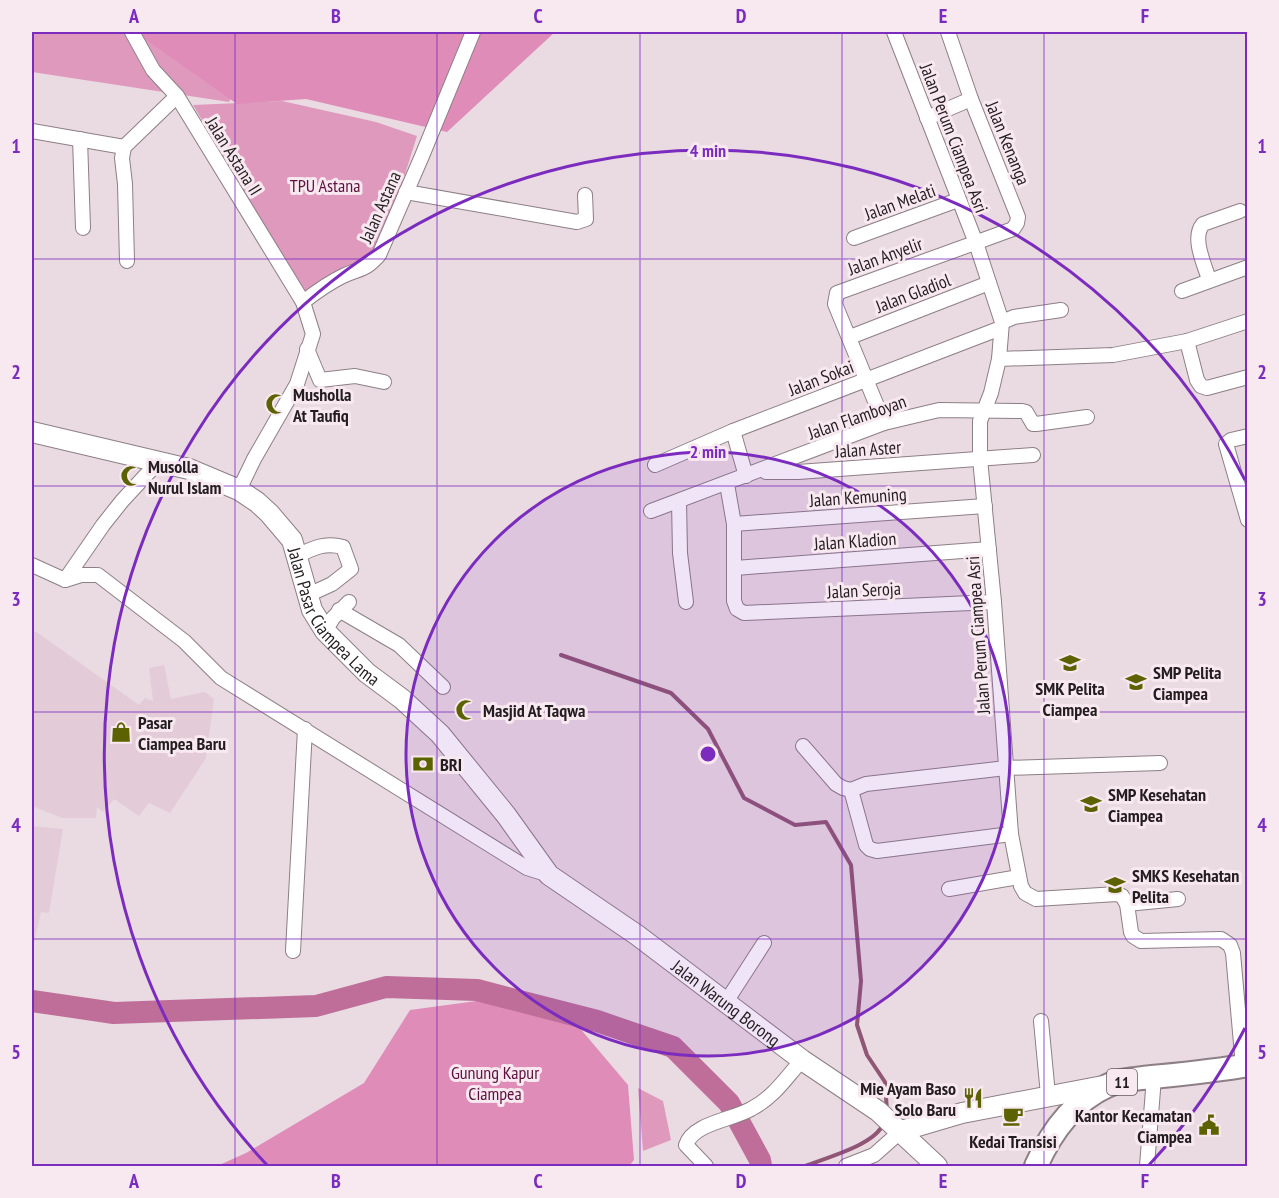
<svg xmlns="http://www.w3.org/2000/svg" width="1279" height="1198" font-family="'PT Sans Narrow',sans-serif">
  <rect width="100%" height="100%" fill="#eadbe2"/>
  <g fill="#e3ccd7">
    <path d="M 35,631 L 139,705 L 145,698 L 153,701 L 149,668 L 164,665 L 171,699 L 205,692 L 214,699 L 206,758 L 170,813 L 149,803 L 139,816 L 114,799 L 103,812 L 97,807 L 96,818 L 62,818 L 32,806 L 32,636 Z"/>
    <path d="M 32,826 L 63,829 L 49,913 L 41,912 L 33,947 L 32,947 Z"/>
  </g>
  <g fill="#df99bd">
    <path d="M 32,32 L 264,32 L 229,102 L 32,72 Z"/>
    <path d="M 282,101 L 376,122 L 417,136 L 391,219 L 373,255 L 354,268 L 303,292 L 276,252 L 237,179 L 193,105 Z"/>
    <path d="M 638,1088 L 663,1101 L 671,1140 L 643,1151 Z"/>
  </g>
  <g fill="#df8cb8">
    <path d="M 135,32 L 555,32 L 447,132 L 306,99 L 237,104 Z"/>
    <path d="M 506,997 L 578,1026 L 628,1085 L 634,1160 L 629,1166 L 217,1166 L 246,1153 L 364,1083 L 410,1010 Z"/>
  </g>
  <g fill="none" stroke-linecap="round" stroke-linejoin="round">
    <g stroke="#905675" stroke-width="4">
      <path d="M 561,655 L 671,693 L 708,729 L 744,798 L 795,825 L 826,822 L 851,865 L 861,981 L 857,1025 L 867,1055 L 885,1082 L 887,1111"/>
      <path d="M 805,1166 C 825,1158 875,1145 883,1124"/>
    </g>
    <path stroke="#be6e99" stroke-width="22" d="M 32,1001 L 114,1013 L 316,1006 L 386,987 L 477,990 L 597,1021 L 673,1047 L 729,1103 L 760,1160 L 761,1166"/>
    <g stroke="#8d7f85" stroke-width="16">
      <g id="minor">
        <path d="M 132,32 L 153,70 L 177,96 L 303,302 L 313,334 L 297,384 L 254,459 L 239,490"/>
        <path d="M 894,32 L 976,243 L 1002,322 L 999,359 L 991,393 L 980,421 L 980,459 L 994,602 L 1011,834 L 1021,886 L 1025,893 L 1036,899 L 1117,894 L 1122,896 L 1127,904 L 1131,932 L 1133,936 L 1141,941 L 1221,939 L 1230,945 L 1233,953 L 1243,1066"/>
        <path d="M 927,118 L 971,99"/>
        <path d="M 32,131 L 124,147"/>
        <path d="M 80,139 L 83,228"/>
        <path d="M 406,192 L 577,222 L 586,219 L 585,195"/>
        <path d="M 854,238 L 958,200"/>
        <path d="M 127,261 L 125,184 L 122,158 L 124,147 L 177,96"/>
        <path d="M 1209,280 C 1205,265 1191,238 1203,224 L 1240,211"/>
        <path d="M 1182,291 L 1248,267"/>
        <path d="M 303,302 C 316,292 328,283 343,276 C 360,268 365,271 379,255 L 422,156 L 473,32"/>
        <path d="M 1002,322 L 1014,317 L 1061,310"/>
        <path d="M 850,337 L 989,283"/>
        <path d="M 1187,341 L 1197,380 L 1201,386 L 1207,388 L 1248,377"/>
        <path d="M 307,349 L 320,380 L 355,376 L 384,382"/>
        <path d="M 999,359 L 1113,355 L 1187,341 L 1248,321"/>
        <path d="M 884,423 L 835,304 L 837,293 L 1013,229 L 1017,223 L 1018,217 L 971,99 L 948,32"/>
        <path d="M 733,431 L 746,476"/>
        <path d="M 1248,436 L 1231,440 L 1226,444 L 1248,520"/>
        <path d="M 655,465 L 733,431 L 1001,328"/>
        <path d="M 766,472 L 798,472 L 1033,455"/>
        <path d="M 727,484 L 734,524 L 734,601 L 737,609 L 744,613 L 994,602"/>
        <path d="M 679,501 L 680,553 L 686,602"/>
        <path d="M 651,511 L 884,423 L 939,410 L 1022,411 L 1026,412 L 1033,424 L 1036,424 L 1087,417"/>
        <path d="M 734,524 L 985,506"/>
        <path d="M 297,556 C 313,548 325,542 343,547 L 351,569 L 332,584 L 308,595"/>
        <path d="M 32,565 L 65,580 L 81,575 L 98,575 L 184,641 L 221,678 L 527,868 L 549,875"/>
        <path d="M 735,568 L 989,549"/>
        <path d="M 65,580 L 103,525 L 122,501 L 159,461"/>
        <path d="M 339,610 L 399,645 L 443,687"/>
        <path d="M 325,631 L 333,618 L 349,602"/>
        <path d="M 803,746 L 836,784 L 843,788 L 851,790"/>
        <path d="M 1011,834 L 877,851 L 870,849 L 866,845 L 851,790 L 866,784 L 1006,768 L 1160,763"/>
        <path d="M 949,889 L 1019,877"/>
        <path d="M 1127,904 L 1178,899"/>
        <path d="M 293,951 L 305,729"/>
        <path d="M 726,1002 L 764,943"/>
        <path d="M 1041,1021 L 1048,1095"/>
        <path d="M 706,1166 L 686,1145 C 693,1123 732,1120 751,1109 C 774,1097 785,1079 802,1060"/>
        <path d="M 846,1166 L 874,1155 L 901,1131"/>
        <path d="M 1147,1166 L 1154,1077"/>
      </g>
    </g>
    <g stroke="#8d7f85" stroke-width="22">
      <g id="secondary">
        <path id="s1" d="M 32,432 L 189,469 L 239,490 L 257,502 L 269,513 L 292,540 L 312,610 L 325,631 L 367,673 L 402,699 L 440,734 L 506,815 L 549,875 L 637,935 L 802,1060 L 878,1111 L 937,1166"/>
        <path d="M 901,1131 L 962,1113 L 1103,1086"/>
      </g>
    </g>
    <g stroke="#8d7f85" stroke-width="26">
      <path id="trunk" d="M 1036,1166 C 1051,1132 1072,1102 1107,1086 C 1120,1079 1137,1079 1152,1077 C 1183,1074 1216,1071 1248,1065"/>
    </g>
    <use href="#minor" stroke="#fff" stroke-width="14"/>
    <use href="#secondary" stroke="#fff" stroke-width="20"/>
    <use href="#trunk" stroke="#fff" stroke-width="22"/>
  </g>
  <path fill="none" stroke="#7b2cbf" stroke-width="1.5" stroke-opacity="0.55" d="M 235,32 L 235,1166M 437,32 L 437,1166M 640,32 L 640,1166M 842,32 L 842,1166M 1044,32 L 1044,1166M 32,259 L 1248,259M 32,486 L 1248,486M 32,712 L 1248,712M 32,939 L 1248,939"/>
  <circle cx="708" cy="754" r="302" fill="#7b2cbf" fill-opacity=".12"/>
  <g fill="none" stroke="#7b2cbf" stroke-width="3">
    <circle cx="708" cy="754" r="302"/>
    <path d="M1245 1028A603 603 0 0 1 1149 1165M267 1165A603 603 0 1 1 1245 480"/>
  </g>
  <defs>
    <g id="mosque-bare" transform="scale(1.62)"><path d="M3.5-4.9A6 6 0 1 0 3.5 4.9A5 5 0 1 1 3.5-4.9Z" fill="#5c6200" stroke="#f8e8ef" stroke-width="2.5" paint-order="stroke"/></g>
    <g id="school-bare" transform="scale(1.62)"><path d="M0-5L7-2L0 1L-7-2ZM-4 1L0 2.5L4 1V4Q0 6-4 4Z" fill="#5c6200" stroke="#f8e8ef" stroke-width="2.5" paint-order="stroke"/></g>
    <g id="shop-bare" transform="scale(1.62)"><path d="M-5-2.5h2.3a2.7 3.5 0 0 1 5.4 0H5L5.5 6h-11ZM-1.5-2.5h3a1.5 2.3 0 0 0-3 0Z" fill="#5c6200" stroke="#f8e8ef" stroke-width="2.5" paint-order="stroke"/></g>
    <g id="bank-bare" transform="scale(1.62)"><path d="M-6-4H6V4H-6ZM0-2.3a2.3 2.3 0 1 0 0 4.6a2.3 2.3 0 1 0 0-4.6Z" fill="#5c6200" stroke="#f8e8ef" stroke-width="2.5" paint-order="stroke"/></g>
    <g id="restaurant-bare" transform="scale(1.62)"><path d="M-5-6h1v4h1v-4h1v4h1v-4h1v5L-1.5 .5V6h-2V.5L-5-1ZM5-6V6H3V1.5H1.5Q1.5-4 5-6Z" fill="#5c6200" stroke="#f8e8ef" stroke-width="2.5" paint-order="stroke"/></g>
    <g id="cafe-bare" transform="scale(1.62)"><path d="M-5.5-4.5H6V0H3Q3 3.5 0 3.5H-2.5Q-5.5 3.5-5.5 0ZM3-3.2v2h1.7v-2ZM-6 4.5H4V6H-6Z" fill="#5c6200" stroke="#f8e8ef" stroke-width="2.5" paint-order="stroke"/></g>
    <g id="civic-bare" transform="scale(1.62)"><path d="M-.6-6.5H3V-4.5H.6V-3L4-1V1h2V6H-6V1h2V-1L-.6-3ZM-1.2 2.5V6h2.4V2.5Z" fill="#5c6200" stroke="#f8e8ef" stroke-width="2.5" paint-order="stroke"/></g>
  </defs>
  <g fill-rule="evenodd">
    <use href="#mosque-bare" x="276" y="404"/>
    <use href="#mosque-bare" x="131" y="476"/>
    <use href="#school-bare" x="1070" y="663"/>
    <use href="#school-bare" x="1136" y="682"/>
    <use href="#mosque-bare" x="466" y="710"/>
    <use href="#shop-bare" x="121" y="732"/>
    <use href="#bank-bare" x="423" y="764"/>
    <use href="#school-bare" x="1091" y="804"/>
    <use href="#school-bare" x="1115" y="885"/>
    <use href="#restaurant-bare" x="973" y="1098"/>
    <use href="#cafe-bare" x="1013" y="1116"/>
    <use href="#civic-bare" x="1209" y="1125"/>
  </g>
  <g text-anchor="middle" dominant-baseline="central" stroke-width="6" stroke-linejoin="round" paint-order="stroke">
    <rect fill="#f8e8ef" stroke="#635a5e" stroke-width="1.5" x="1107" y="1069" width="30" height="26" rx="4.5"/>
    <g font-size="16" font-weight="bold" fill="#231d20">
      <text x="1122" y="1082">11</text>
    </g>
    <g font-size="18" fill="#231d20" stroke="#f8e8ef">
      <text transform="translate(954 138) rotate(69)">Jalan Perum Ciampea Asri</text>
      <text transform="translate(1008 143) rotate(68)">Jalan Kenanga</text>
      <text transform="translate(234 156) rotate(58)">Jalan Astana II</text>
      <text transform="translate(900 202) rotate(-20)">Jalan Melati</text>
      <text transform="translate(380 207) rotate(-66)">Jalan Astana</text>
      <text transform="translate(885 256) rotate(-20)">Jalan Anyelir</text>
      <text transform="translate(913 293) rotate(-21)">Jalan Gladiol</text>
      <text transform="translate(821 378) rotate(-21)">Jalan Sokai</text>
      <text transform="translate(857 417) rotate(-19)">Jalan Flamboyan</text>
      <text transform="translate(868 449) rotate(-4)">Jalan Aster</text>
      <text transform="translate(858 497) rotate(-4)">Jalan Kemuning</text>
      <text transform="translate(855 541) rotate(-4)">Jalan Kladion</text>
      <text transform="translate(864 590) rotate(-3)">Jalan Seroja</text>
      <text stroke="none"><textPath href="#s1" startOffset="378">Jalan Pasar Ciampea Lama</textPath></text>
      <text transform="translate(978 635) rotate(-94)">Jalan Perum Ciampea Asri</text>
      <text stroke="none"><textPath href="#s1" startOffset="938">Jalan Warung Borong</textPath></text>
    </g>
    <g font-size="18" fill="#5b123f" stroke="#f8e8ef">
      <text x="325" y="185">TPU Astana</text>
      <text x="495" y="1072">Gunung Kapur<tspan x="495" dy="21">Ciampea</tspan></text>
    </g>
    <g font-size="18" font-weight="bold" fill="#231d20" stroke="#f8e8ef" text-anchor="start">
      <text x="293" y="394">Musholla<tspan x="293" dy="21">At Taufiq</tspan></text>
      <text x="148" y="466">Musolla<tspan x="148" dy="21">Nurul Islam</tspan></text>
      <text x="1153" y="672">SMP Pelita<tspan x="1153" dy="21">Ciampea</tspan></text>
      <text x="1070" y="688" text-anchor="middle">SMK Pelita<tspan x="1070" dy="21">Ciampea</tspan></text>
      <text x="483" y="710">Masjid At Taqwa</text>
      <text x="138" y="722">Pasar<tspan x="138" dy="21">Ciampea Baru</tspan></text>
      <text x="440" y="764">BRI</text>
      <text x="1108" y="794">SMP Kesehatan<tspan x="1108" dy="21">Ciampea</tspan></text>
      <text x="1132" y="875">SMKS Kesehatan<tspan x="1132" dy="21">Pelita</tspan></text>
      <text x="956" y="1088" text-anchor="end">Mie Ayam Baso<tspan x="956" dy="21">Solo Baru</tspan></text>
      <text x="1192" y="1115" text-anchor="end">Kantor Kecamatan<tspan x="1192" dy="21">Ciampea</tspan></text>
      <text x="1013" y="1141" text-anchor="middle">Kedai Transisi</text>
    </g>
  </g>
  <circle cx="708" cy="754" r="9" fill="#7b2cbf" stroke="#f8e8ef" stroke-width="3"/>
  <g font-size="18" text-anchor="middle" font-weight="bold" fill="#7b2cbf" stroke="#f8e8ef" stroke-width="6" stroke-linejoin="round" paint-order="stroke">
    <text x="708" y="157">4 min</text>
    <text x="708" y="458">2 min</text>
  </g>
  <rect width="1279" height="1198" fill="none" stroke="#f8e8ef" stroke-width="66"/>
  <rect x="33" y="33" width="1213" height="1132" fill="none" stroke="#7b2cbf" stroke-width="2"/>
  <g font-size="20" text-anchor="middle" font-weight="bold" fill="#7b2cbf">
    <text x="134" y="23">A</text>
    <text x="336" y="23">B</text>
    <text x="538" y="23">C</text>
    <text x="741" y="23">D</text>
    <text x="943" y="23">E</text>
    <text x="1145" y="23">F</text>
    <text x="16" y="153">1</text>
    <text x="1262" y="153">1</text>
    <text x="16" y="379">2</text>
    <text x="1262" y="379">2</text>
    <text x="16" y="606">3</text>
    <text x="1262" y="606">3</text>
    <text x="16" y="832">4</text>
    <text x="1262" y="832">4</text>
    <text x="16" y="1059">5</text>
    <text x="1262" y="1059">5</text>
    <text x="134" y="1188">A</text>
    <text x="336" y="1188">B</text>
    <text x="538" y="1188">C</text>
    <text x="741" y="1188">D</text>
    <text x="943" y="1188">E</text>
    <text x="1145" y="1188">F</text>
  </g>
</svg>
